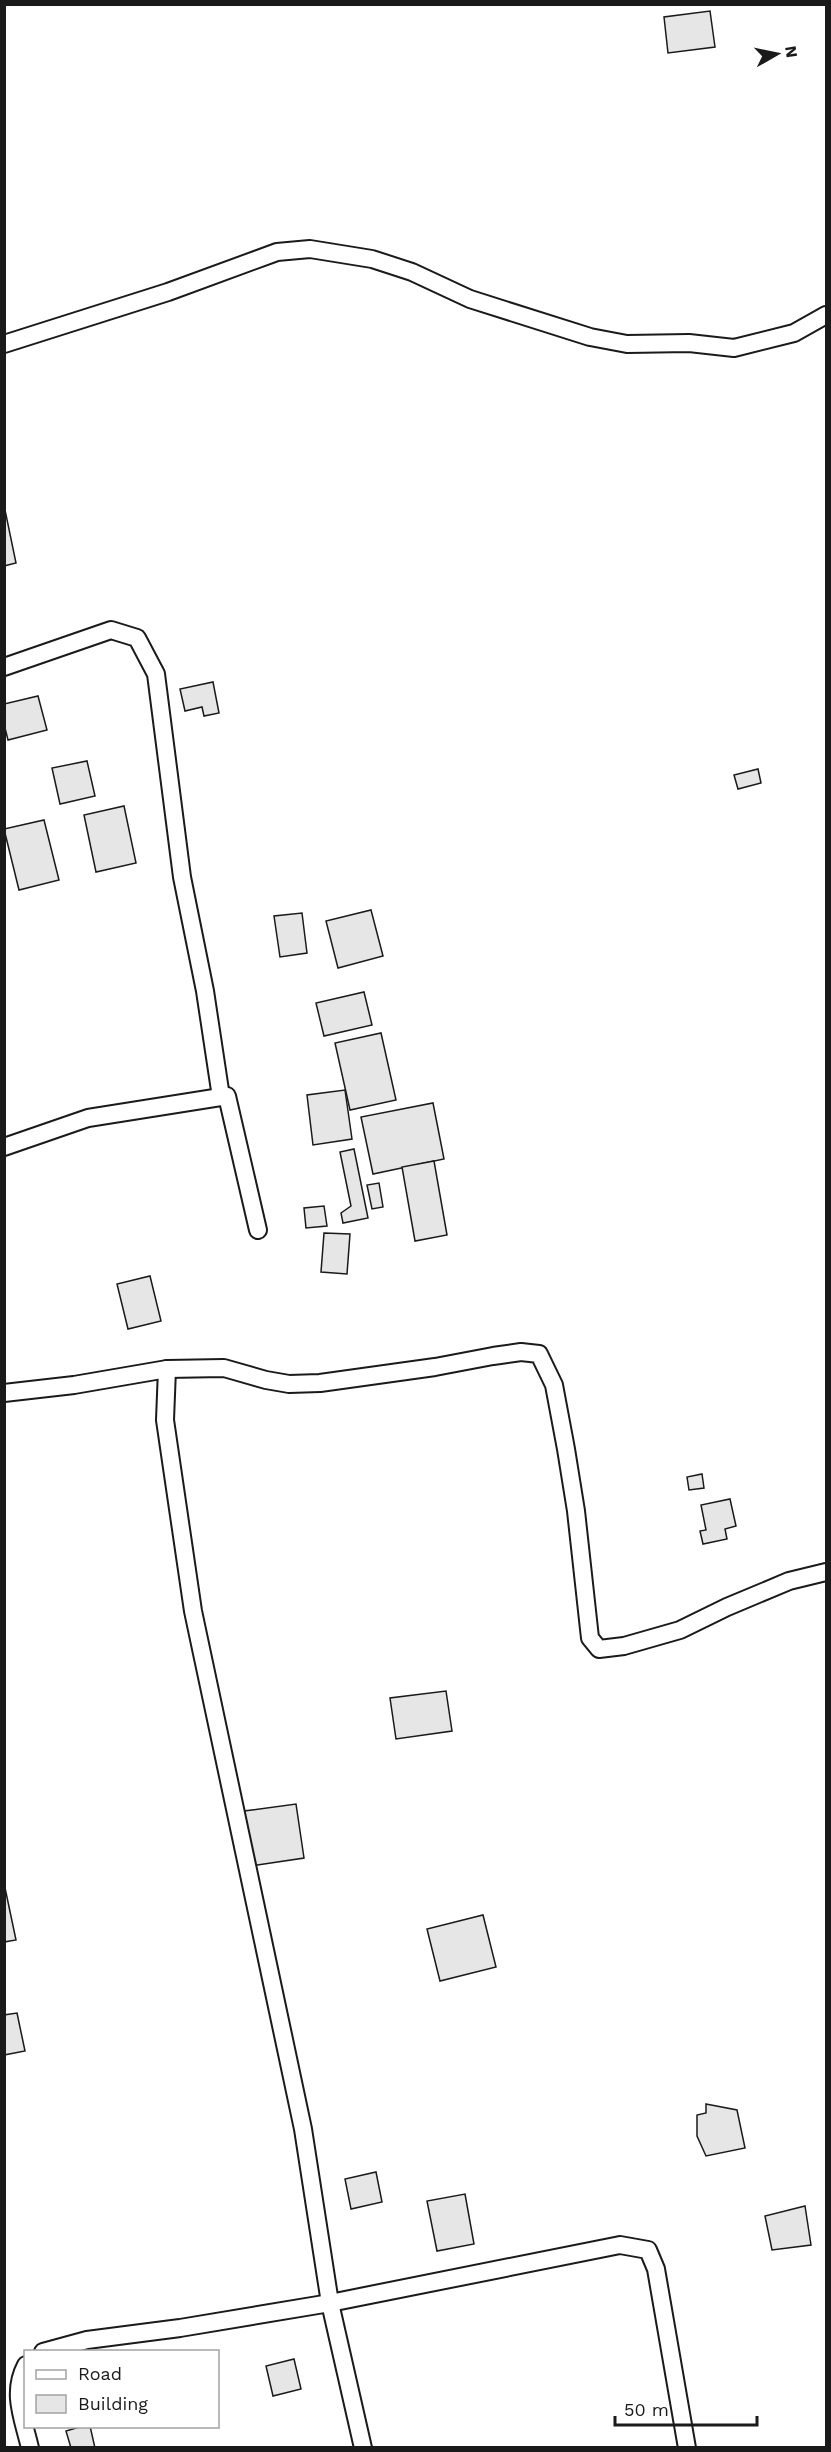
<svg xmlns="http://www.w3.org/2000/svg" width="831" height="2452" font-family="'Work Sans',sans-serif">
  <rect width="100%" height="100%" fill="#fff"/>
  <g fill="#e6e6e6" stroke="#1a1a1a" stroke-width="1.5">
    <path d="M 710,11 L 715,47 L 668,53 L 664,17 Z"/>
    <path d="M 4,505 L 16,563 L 4,566 Z"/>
    <path d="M 213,682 L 219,713 L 204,716 L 202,707 L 185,711 L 180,689 Z"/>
    <path d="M 38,696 L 47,730 L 8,740 L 4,724 L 4,704 Z"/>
    <path d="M 87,761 L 95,796 L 60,804 L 52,768 Z"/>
    <path d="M 758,769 L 761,783 L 738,789 L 734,775 Z"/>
    <path d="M 124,806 L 136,863 L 96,872 L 84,815 Z"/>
    <path d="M 44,820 L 59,880 L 19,890 L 4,829 Z"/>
    <path d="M 371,910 L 383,956 L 338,968 L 326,921 Z"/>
    <path d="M 302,913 L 307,953 L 280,957 L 274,916 Z"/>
    <path d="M 364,992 L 372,1025 L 324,1036 L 316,1003 Z"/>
    <path d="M 381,1033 L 396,1100 L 350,1110 L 335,1043 Z"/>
    <path d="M 345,1090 L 352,1139 L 313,1145 L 307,1095 Z"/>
    <path d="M 433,1103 L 444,1159 L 373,1174 L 361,1117 Z"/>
    <path d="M 354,1149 L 368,1218 L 343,1223 L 341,1213 L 351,1206 L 340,1152 Z"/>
    <path d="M 434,1161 L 447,1235 L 415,1241 L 402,1167 Z"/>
    <path d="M 379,1183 L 383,1207 L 372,1209 L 367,1185 Z"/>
    <path d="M 324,1206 L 327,1226 L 306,1228 L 304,1208 Z"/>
    <path d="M 324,1233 L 350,1234 L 347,1274 L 321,1272 Z"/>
    <path d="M 150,1276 L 161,1321 L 128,1329 L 117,1284 Z"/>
    <path d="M 702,1474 L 704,1488 L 689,1490 L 687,1477 Z"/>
    <path d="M 730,1499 L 736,1526 L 725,1529 L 727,1539 L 703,1544 L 700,1531 L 706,1530 L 701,1505 Z"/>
    <path d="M 446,1691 L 452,1731 L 396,1739 L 390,1698 Z"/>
    <path d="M 296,1804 L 304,1858 L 251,1866 L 244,1811 Z"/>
    <path d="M 4,1883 L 16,1940 L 4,1942 Z"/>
    <path d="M 483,1915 L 496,1967 L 440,1981 L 427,1929 Z"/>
    <path d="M 17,2013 L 25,2051 L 4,2055 L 4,2015 Z"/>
    <path d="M 706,2104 L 737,2110 L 745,2148 L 706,2156 L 697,2136 L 697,2115 L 706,2113 Z"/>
    <path d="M 376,2172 L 382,2202 L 351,2209 L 345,2179 Z"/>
    <path d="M 465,2194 L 474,2244 L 437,2251 L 427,2201 Z"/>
    <path d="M 805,2206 L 811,2245 L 772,2250 L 765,2216 Z"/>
    <path d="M 294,2359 L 301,2389 L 273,2396 L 266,2366 Z"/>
    <path d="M 83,2426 L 90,2426 L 95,2448 L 71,2448 L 66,2431 Z"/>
  </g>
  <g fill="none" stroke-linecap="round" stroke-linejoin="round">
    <g stroke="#1a1a1a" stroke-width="20">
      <g id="minor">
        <path d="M 4,344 L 168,292 L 277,252 L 310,249 L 372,259 L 412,272 L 470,299 L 590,337 L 627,344 L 689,343 L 734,348 L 794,333 L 826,315"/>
        <path d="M 4,667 L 111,630 L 137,638 L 156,674 L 182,877 L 205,991 L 221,1097"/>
        <path d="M 4,1147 L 88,1118 L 227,1096 L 258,1230"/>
        <path d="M 167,1369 L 165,1420 L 193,1611 L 303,2129 L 330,2303 L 363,2448"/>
        <path d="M 4,1393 L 74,1385 L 167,1369 L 224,1368 L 266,1380 L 289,1384 L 320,1383 L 435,1367 L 493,1356 L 521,1352 L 539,1354 L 554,1385 L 566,1449 L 576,1511 L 590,1638 L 599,1649 L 624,1646 L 680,1630 L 727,1607 L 789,1581 L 826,1572"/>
        <path d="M 43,2352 L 87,2340 L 180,2328 L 330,2303 L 620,2245 L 648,2250 L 656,2269 L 687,2448"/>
        <path d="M 26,2365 C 11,2393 23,2418 30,2448"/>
      </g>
    </g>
    <use href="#minor" stroke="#fff" stroke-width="16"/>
  </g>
  <rect width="831" height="2452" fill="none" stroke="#1a1a1a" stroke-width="12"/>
  <rect x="24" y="2350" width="195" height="78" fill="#ffffff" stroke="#a3a3a3" stroke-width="1.5"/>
  <rect x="36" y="2370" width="30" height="9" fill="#ffffff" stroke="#a3a3a3" stroke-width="1.5"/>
  <text x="78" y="2380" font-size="18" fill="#1a1a1a">Road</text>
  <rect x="36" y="2395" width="30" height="18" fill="#e6e6e6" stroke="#a3a3a3" stroke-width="1.5"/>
  <text x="78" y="2410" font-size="18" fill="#1a1a1a">Building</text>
  <g transform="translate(777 54) rotate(81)" stroke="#ffffff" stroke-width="4.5" paint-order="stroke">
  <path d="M0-4.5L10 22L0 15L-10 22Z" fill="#1a1a1a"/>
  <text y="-9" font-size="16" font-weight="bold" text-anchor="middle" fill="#1a1a1a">N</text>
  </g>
  <path d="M615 2416v9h142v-9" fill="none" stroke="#1a1a1a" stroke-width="3"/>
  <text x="624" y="2416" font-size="18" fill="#1a1a1a" stroke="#ffffff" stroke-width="4.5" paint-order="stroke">50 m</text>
</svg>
